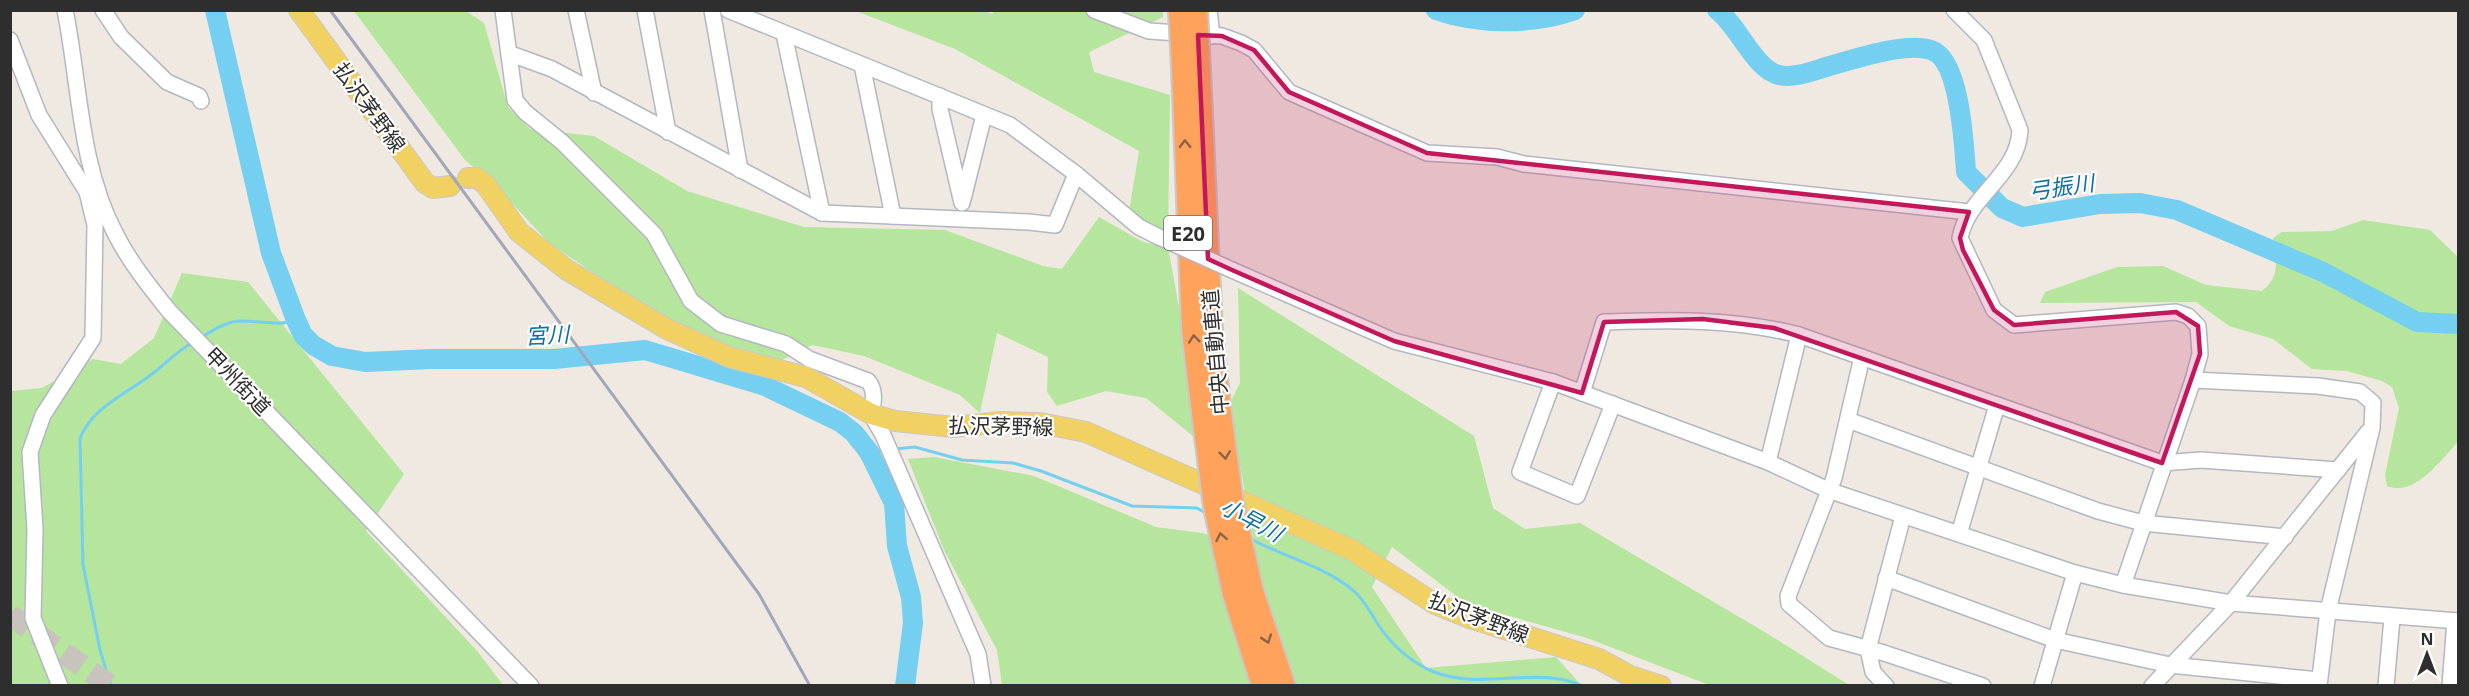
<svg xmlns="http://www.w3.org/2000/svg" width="2469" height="696" font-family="'Open Sans','Noto Sans JP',sans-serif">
  <rect width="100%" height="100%" fill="#efe9e1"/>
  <g fill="#b6e59e">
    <path d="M 983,10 L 992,14 L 995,10 L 1163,11 L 1163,17 L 1089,52 L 1094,72 L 1170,95 L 1168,236 L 1129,212 L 1139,151 L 955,49 L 856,11 Z"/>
    <path d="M 354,11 L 466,11 L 484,23 L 508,107 L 530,129 L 594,136 L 687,191 L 804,227 L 945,230 L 1043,266 L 1062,269 L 1099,217 L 1143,242 L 1168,247 L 1204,445 L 1146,398 L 1106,391 L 1057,406 L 1047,392 L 1048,357 L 997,333 L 980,413 L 960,395 L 864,356 L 812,345 L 774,364 L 666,323 L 548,242 L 498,188 L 465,160 Z"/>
    <path d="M 2363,220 L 2430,230 L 2458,257 L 2458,442 C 2440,461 2415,497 2387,486 L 2385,475 L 2399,408 L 2392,387 L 2382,381 L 2347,371 L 2312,369 L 2273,339 L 2229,326 L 2196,302 L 2040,303 L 2045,292 L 2117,267 L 2163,266 L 2206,285 L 2262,291 C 2281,277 2276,259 2273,238 L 2282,232 L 2332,231 Z"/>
    <path d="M 182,273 L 248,282 L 404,474 L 366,531 L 478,652 L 503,685 L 11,686 L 11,391 L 42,388 L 93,359 L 121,364 L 154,338 Z"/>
    <path d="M 1238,288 L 1474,436 L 1493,508 L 1525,529 L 1580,523 L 1768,634 L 1849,685 L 1709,685 L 1587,638 L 1467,604 L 1392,547 L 1372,587 L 1426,668 L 1556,657 L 1581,685 L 1295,685 L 1266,605 L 1262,582 L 1224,587 L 1251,685 L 1002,685 L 997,650 L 944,550 L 908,459 L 934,457 L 1034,476 L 1156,527 L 1202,533 L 1255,547 L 1229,405 L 1240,383 Z"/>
  </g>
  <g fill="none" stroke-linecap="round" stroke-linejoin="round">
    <g stroke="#75cff0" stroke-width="3">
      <path d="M 200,338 C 212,331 225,322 239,321 C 258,320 278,327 296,320"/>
      <path d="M 895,449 L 915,447 L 962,460 L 1013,463 L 1041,471 L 1132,506 L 1197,508 L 1207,514"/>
      <path d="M 869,452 L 886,450"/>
      <path d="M 1249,538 C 1283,557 1326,566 1355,592 C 1365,601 1372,615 1379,626 C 1393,646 1412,663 1434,672 C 1483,691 1535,665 1583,686"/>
      <path d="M 111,686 L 100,650 L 83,565 L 80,438 C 93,408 122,396 148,377 C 163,367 175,352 192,343"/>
    </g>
    <g stroke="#75cff0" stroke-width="20">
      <path d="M 215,10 L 271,253 L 296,320 L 303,335 L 313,345 L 332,356 L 365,362 L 431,359 L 554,359 L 645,350 L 765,386 L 840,422 L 854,433 L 869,452 L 894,503 L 897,546 L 911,597 L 913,623 L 905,686"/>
      <path d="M 1436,10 C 1479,25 1532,25 1575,10"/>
      <path d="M 1717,10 C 1739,26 1754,69 1779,75 C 1796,79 1817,69 1833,65 C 1858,58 1906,42 1931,50 C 1960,59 1964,144 1966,172 L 2002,208 L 2023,217 L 2100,204 L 2140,203 L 2177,210 L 2323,272 L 2417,322 L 2458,324"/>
    </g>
    <path stroke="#c8c4bd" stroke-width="22" stroke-dasharray="22 11" stroke-linecap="butt" d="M 10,615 L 111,686"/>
    <g stroke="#b4b7c1" stroke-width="18">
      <g id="minor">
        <path d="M 65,10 C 80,84 79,164 115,233 C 129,261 149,286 169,311 L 531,686"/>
        <path d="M 103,10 L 121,37 L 167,82 L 199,96 L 201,101"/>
        <path d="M 503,10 L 515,100 L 525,112 L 562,142 L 654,234 L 691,301 L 721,324 L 786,344 L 809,359 L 868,381 C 876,390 874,403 871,414 L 883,435 L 978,654 L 983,686"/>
        <path d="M 576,10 L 594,93"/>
        <path d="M 645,10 L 668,132"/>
        <path d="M 712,10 L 740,170"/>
        <path d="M 728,10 L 1010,125 L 1076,174 L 1139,227 L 1159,237"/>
        <path d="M 1094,10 L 1149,31 L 1222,36 L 1241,43 L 1254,50 L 1289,92 L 1427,153 L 1497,157 L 1524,164 L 1969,212"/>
        <path d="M 1209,10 L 1212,36"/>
        <path d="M 1954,10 L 1984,40 L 2020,130 C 2018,176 1968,195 1960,238 L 1994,310 L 2014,325 L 2176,312 L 2188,316 L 2198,326 L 2200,354 L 2193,380 L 2123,585"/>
        <path d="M 784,34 L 822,213"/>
        <path d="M 10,40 L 39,115 L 87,192 L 95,225 L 93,338 L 43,415 L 30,452 L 35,529 L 33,618 L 60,686"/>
        <path d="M 511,54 L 552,69 L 822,213 L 1029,222 L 1055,225 L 1076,174"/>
        <path d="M 862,65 L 893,216"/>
        <path d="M 940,96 L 940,109 L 962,203"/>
        <path d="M 963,199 L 984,115"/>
        <path d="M 1232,270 L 1394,341 L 1553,382 L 1768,462 L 1828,490 L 2075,573 L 2123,585 L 2231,603 L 2458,621"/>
        <path d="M 1862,357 L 1834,478 L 1788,596 L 1789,604 L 1829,638 L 1884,653 L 1983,686"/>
        <path d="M 2193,380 L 2318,386 L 2360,392 L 2373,403 L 2372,428 L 2328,611 L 2319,686"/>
        <path d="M 1553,382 L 1520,472 L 1577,496 L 1613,404"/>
        <path d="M 1582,393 L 1604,322 C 1672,320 1733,318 1799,335 L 2162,463 L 2201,460 L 2338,470"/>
        <path d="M 1848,420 L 2098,511 L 2143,523 L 2285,537"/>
        <path d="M 1768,462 L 1799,335"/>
        <path d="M 1959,534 L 1997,405"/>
        <path d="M 1886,578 L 2055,640 L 2170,665 L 2319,680"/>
        <path d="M 1886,686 L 1873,672 L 1868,649 L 1903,516"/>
        <path d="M 2042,686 L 2075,573"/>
        <path d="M 2152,686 L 2231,603 L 2368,432"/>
        <path d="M 2386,686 L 2392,618"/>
        <path d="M 2450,686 L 2455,621"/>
      </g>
    </g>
    <g stroke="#c9c9c9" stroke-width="22">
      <g id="major">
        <path d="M 299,10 L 425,183 L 433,188 L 450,186"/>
        <path d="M 468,178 L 477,178 L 486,185 L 519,232 L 567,270 L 667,329 L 729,357 L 806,377 L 871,414 L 895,421 L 954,427 L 1001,422 L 1040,423 L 1086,432 L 1352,550 L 1435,604 L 1470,618 L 1599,659 L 1630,676 L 1661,686"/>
      </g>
    </g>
    <g stroke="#c9c9c9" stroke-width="26">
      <g id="highway">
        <path d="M 1183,68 L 1193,329 L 1201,397"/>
        <path d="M 1199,69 L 1211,331 L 1218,397"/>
        <path d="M 1252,591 L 1284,686"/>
        <path d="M 1234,594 L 1263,686"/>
      </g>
    </g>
    <use href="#minor" stroke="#fff" stroke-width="15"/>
    <use href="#major" stroke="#f2d163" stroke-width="20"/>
    <use href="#highway" stroke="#ffa35c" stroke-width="22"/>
    <path stroke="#a3a6b8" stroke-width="3" d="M 330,10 L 759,594 L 810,686"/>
    <g stroke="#b4b7c1" stroke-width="18" stroke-linecap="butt">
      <path id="minor-bridge" d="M 1159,237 L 1232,270"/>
    </g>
    <g stroke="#c9c9c9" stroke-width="26" stroke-linecap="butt">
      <g id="highway-bridge">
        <path d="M 1180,10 L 1183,68"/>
        <path d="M 1196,10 L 1199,69"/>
        <path d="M 1201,397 L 1215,507 L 1234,594"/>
        <path d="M 1218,397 L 1232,503 L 1252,591"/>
      </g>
    </g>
    <use href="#minor-bridge" stroke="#fff" stroke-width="15"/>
    <use href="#highway-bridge" stroke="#ffa35c" stroke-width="22"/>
  </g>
  <defs><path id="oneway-chevron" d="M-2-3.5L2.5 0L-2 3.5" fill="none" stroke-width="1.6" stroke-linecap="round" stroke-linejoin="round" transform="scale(1.5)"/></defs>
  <g stroke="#8c6343">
    <use href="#oneway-chevron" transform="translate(1185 144) rotate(-91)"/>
    <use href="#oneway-chevron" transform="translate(1194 339) rotate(-96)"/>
    <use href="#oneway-chevron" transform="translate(1225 455) rotate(83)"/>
    <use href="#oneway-chevron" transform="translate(1221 537) rotate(-101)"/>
    <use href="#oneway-chevron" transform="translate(1267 639) rotate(71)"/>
  </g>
  <path fill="#c2185b" fill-opacity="0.2" stroke="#c2185b" stroke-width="4.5" stroke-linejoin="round" d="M 1198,35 L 1222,36 L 1254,50 L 1289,92 L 1427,153 L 1969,212 L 1960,238 L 1963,250 L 1994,310 L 2014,325 L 2176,312 L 2198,326 L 2200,354 L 2162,463 L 1774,328 L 1703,319 L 1604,322 L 1582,393 L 1394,341 L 1232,270 L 1208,259 Z"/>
  <g text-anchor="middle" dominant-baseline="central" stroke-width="4.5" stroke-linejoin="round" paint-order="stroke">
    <rect fill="#fff" stroke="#6d6d6d" stroke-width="1.5" x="1164" y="216" width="48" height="34" rx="4.5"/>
    <g font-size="20" font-weight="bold" fill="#2e2e2e">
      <text x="1188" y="233">E20</text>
    </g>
    <g font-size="21" fill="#2e2e2e" stroke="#fff">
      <text transform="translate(370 107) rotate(54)">払沢茅野線</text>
      <text transform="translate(1215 352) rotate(-95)">中央自動車道</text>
      <text transform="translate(238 381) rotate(46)">甲州街道</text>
      <text transform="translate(1001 426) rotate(1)">払沢茅野線</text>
      <text transform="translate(1479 617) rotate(21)">払沢茅野線</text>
    </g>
    <g font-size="22" font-style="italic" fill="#0d6fa3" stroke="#fff">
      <text transform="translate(2061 186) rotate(-8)">弓振川</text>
      <text transform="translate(547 334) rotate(-3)">宮川</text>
      <text transform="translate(1252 519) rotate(28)">小早川</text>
    </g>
  </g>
  <rect width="2469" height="696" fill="none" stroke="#2e2e2e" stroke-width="24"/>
  <g transform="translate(2427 654)" stroke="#ffffff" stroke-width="4.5" paint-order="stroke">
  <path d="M0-4.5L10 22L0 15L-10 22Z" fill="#2e2e2e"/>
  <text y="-9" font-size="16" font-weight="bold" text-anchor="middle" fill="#2e2e2e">N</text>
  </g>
</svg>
